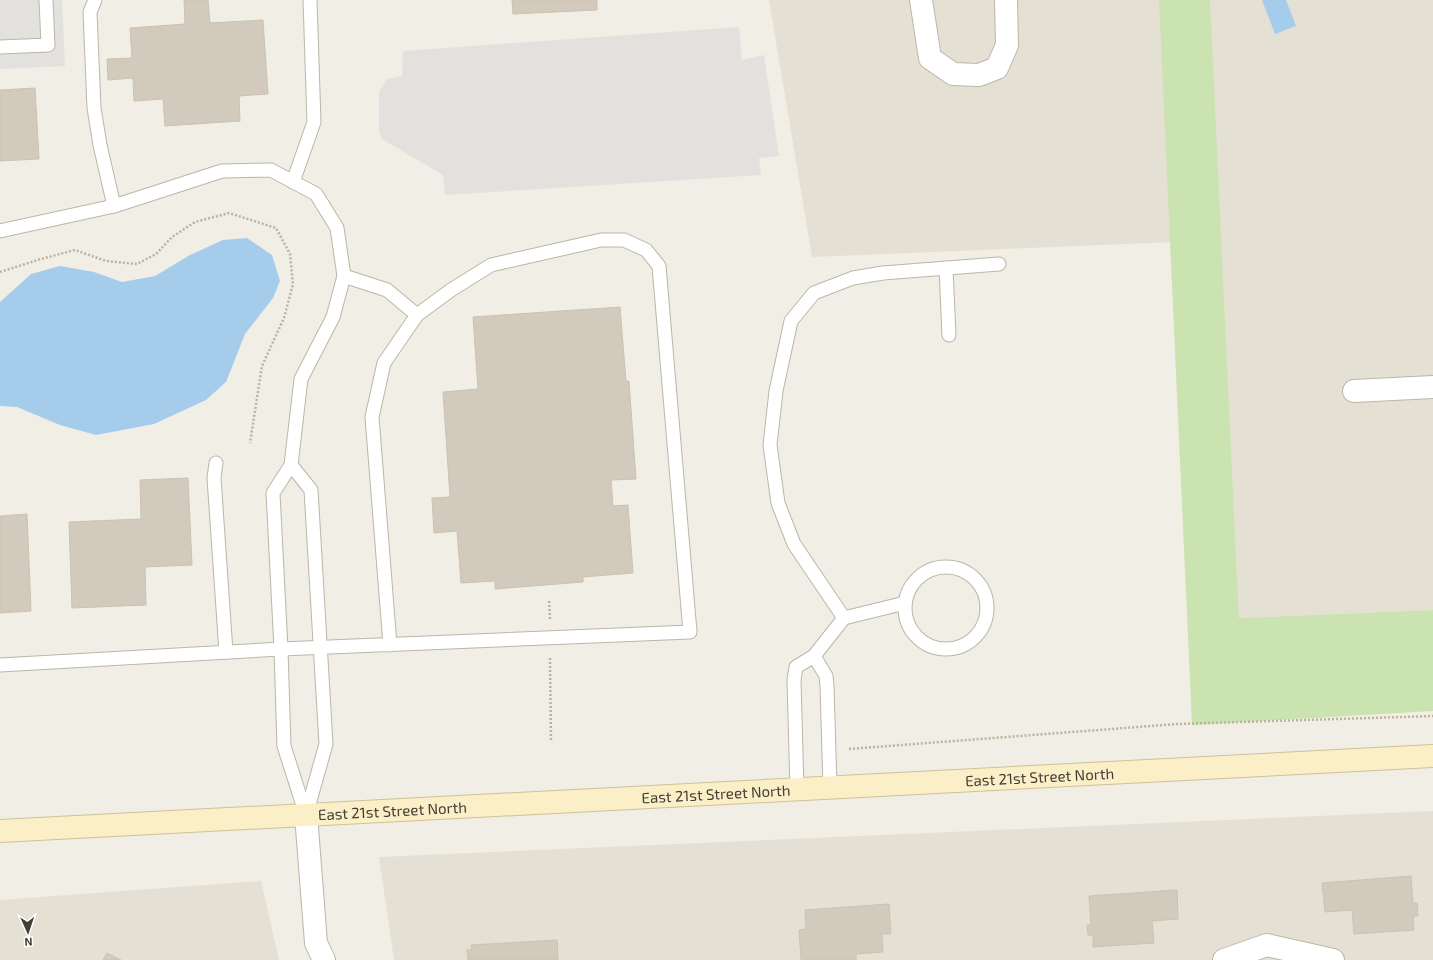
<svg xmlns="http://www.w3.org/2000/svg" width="1433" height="960" font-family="'Exo 2',sans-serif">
  <rect width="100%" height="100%" fill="#f1eee5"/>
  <g fill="#e5e0d4">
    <path d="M 769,0 L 1433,0 L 1433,610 L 1239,618 L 1221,240 L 812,257 Z"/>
    <path d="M 1433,811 L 1433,960 L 394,960 L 379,857 Z"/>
    <path d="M 261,881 L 279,960 L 0,960 L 0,900 Z"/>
  </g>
  <path fill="#cbe3b1" d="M 1159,0 L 1210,0 L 1239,618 L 1433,610 L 1433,711 L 1192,725 Z"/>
  <g fill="#e3e1dd">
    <path d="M 0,0 L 62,0 L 65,66 L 0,69 Z"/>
    <path d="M 739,27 L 742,60 L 764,55 L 779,156 L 759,158 L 761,175 L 445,195 L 443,175 L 382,139 L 379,132 L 379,92 L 387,79 L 402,76 L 403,51 Z"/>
  </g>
  <g fill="#a5cceb">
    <path d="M 1262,0 L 1286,0 L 1296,26 L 1275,34 Z"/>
    <path d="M 247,238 L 272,255 L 280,281 L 273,298 L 245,334 L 226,382 L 206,400 L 154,424 L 96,435 L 60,425 L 17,407 L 0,406 L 0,302 L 31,274 L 60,266 L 94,272 L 122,282 L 155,276 L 190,255 L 223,240 Z"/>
  </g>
  <g fill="#d2cabc" stroke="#ccc2b0">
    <path d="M 184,0 L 208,0 L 210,23 L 263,20 L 268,94 L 239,96 L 240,121 L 165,126 L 163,99 L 134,101 L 133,78 L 108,80 L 107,59 L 132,58 L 130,28 L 185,24 Z"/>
    <path d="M 512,0 L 597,0 L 597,10 L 513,14 Z"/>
    <path d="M 35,88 L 39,159 L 0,161 L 0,90 Z"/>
    <path d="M 620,307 L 626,381 L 629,381 L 636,479 L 611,480 L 613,506 L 628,505 L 633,573 L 583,577 L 583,582 L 495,589 L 495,581 L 461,583 L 457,531 L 434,533 L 432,498 L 450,497 L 443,392 L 478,389 L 473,317 Z"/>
    <path d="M 188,478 L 192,565 L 145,567 L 146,605 L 72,608 L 69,522 L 141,519 L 140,480 Z"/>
    <path d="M 27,514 L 31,611 L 0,613 L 0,516 Z"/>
    <path d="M 1411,876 L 1413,903 L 1417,903 L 1418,916 L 1413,916 L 1414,930 L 1354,934 L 1352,910 L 1325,912 L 1322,883 Z"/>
    <path d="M 1177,890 L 1178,919 L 1152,921 L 1154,943 L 1093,947 L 1093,935 L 1088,935 L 1087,925 L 1091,925 L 1089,896 Z"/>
    <path d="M 889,904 L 891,934 L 882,934 L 883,952 L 856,954 L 856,960 L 801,960 L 799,930 L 806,929 L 805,910 Z"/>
    <path d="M 557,940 L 558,960 L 468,960 L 467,950 L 472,950 L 471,945 Z"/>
    <path d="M 107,953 L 121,960 L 103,960 Z"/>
  </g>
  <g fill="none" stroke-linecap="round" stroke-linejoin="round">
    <g stroke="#bcb6a9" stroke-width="15">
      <g id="service">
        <path d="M 95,0 L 90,12 L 94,108 L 100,145 L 114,206"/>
        <path d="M 0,47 L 48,45 L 46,0"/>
        <path d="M 293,182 L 314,122 L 310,0"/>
        <path d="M 0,231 L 114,206 L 222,171 L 271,170 L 316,194 L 337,228 L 344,276 L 333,317 L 301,379 L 291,465 L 273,493 L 281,649 L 284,746 L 306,815"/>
        <path d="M 946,268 L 949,335"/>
        <path d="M 344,276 L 387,290 L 417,315"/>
        <path d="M 216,463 L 214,478 L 226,652"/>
        <path d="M 291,465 L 311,490 L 326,744 L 306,815"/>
        <circle cx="946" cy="608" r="41"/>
        <path d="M 844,618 L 905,603"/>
        <path d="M 814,656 L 826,676 L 827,686 L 830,787"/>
        <path d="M 0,665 L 281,649 L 690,632 L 659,266 L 646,250 L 624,240 L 601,240 L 491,265 L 451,290 L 417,315 L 384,363 L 372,417 L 390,645"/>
        <path d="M 797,789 L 794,680 L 796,667 L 814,656 L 844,618 L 794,544 L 778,503 L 770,445 L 776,391 L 791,321 L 814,293 L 853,278 L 883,273 L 999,264"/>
      </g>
    </g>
    <g stroke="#bcb6a9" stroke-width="24">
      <g id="minor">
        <path d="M 921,0 L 930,58 L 953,74 L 979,75 L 997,68 L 1007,45 L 1006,0"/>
        <path d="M 1354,391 L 1433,387"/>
        <path d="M 306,815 L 316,943 L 324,960"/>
        <path d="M 1224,960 L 1267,945 L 1333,960"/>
      </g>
    </g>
    <g stroke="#cec298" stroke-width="24">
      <g id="secondary">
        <path id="s1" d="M 0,831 L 1433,756"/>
      </g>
    </g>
    <g stroke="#bdb29b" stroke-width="2.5" stroke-dasharray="2 2" stroke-linecap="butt">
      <path d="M 0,272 L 41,259 L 75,250 L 106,261 L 137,264 L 156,254 L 172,237 L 195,222 L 229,213 L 276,228 L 290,254 L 293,284 L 284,318 L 262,366 L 250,443"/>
      <path d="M 549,601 L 550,619"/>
      <path d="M 550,658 L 551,741"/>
      <path d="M 849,749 L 1177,724 L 1433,716"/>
    </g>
    <use href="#service" stroke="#fff" stroke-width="13"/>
    <use href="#minor" stroke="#fff" stroke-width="22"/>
    <use href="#secondary" stroke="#faefc6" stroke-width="22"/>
  </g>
  <g text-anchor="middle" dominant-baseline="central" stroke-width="3" stroke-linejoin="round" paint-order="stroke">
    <g font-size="15" fill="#433e35" stroke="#fff">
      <text stroke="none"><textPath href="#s1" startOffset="1041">East 21st Street North</textPath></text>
      <text stroke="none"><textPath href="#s1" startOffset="717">East 21st Street North</textPath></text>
      <text stroke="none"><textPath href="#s1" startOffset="393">East 21st Street North</textPath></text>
    </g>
  </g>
  <g transform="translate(28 932) rotate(177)" stroke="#ffffff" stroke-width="3" paint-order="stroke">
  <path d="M0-3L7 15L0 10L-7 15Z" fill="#433e35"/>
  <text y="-6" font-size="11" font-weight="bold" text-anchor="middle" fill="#433e35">N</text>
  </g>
</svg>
